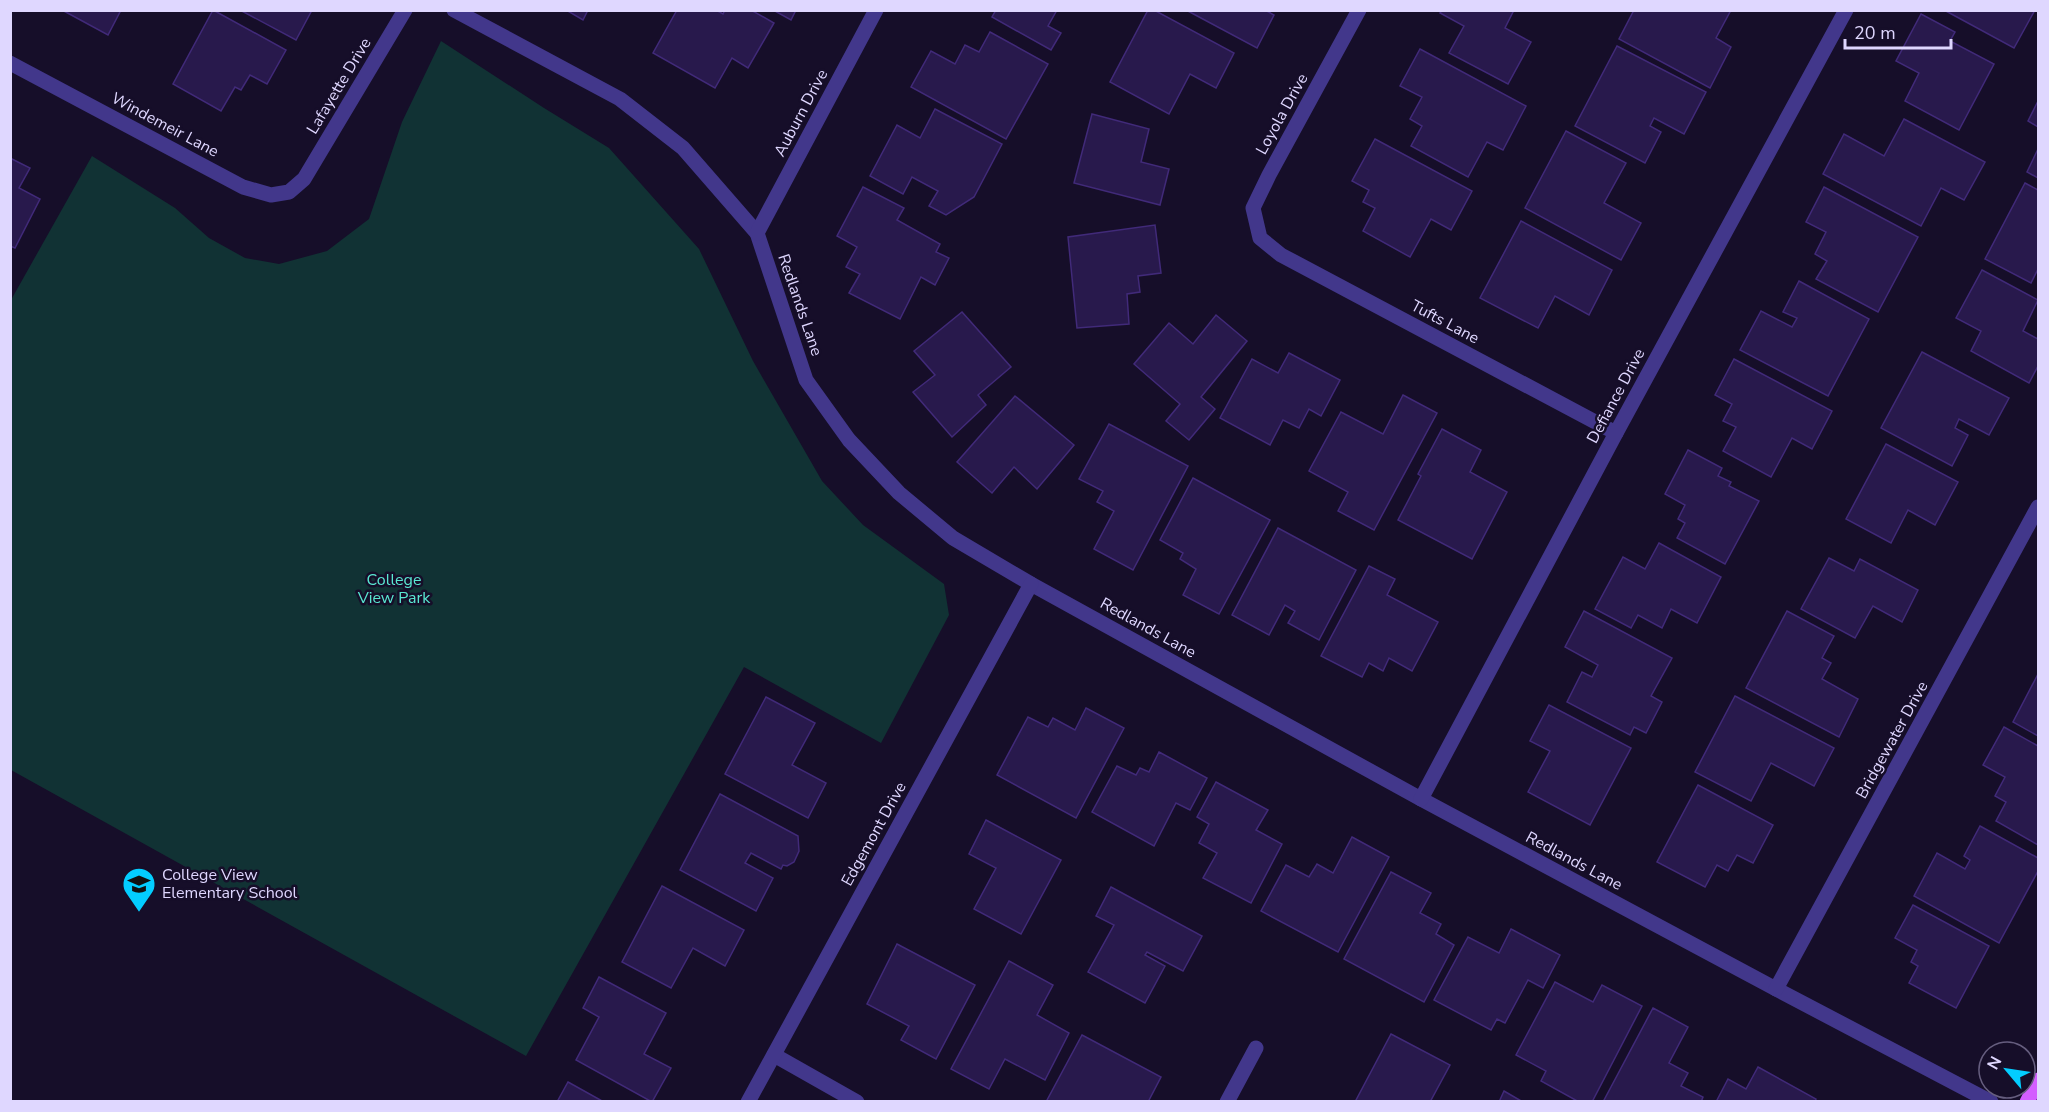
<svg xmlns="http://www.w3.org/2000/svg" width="2049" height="1112" font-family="'Nunito Sans',sans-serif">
  <rect width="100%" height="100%" fill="#160e29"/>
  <path fill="#113234" d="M 441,41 L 544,108 L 609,148 L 699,249 L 753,361 L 822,481 L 863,525 L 944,584 L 949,615 L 881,743 L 744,667 L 526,1056 L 11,770 L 11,300 L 92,156 L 175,208 L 209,238 L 245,258 L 279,264 L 327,251 L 369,219 L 402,122 Z"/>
  <g fill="#28194c" stroke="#412a79" stroke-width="1.5">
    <path d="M 62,10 L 121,10 L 108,35 Z"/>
    <path d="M 213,10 L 286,50 L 267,84 L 250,75 L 241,90 L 235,87 L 221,111 L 173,84 Z"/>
    <path d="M 240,10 L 312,10 L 296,40 Z"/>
    <path d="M 566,10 L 588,10 L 583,20 Z"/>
    <path d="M 677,10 L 716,10 L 723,14 L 725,10 L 751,10 L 774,23 L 748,68 L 732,58 L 715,88 L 653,53 Z"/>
    <path d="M 773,10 L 796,10 L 791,20 Z"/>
    <path d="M 996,10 L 1057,10 L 1048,26 L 1061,33 L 1051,50 L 992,17 Z"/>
    <path d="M 1148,10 L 1154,10 L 1234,53 L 1216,88 L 1190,74 L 1169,114 L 1110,82 Z"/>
    <path d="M 1186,10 L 1265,10 L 1274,15 L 1257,48 Z"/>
    <path d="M 1442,10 L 1514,10 L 1505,28 L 1531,42 L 1508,84 L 1449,53 L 1464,26 L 1440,13 Z"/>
    <path d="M 1634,10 L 1731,10 L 1716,38 L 1731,47 L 1710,88 L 1619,39 Z"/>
    <path d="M 1944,10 L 2035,10 L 2014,48 Z"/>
    <path d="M 1921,14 L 1955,32 L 1950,41 L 1994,64 L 1959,130 L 1905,101 L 1919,73 L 1896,61 Z"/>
    <path d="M 990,32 L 1048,64 L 1006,139 L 911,87 L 931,51 L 955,64 L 965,45 L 979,52 Z"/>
    <path d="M 1617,46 L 1706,92 L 1684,134 L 1654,118 L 1650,126 L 1661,132 L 1645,163 L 1575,126 Z"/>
    <path d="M 1420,49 L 1526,106 L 1503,150 L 1487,142 L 1468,177 L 1411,146 L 1422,126 L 1410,119 L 1422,97 L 1400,86 Z"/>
    <path d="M 2038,101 L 2038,127 L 2028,121 Z"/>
    <path d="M 935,109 L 1002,144 L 974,197 L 946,215 L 929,206 L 938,191 L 912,177 L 903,194 L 870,176 L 897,125 L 920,138 Z"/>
    <path d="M 1092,114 L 1149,129 L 1141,162 L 1169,169 L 1160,205 L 1074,183 Z"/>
    <path d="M 1904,119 L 1985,162 L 1964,200 L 1941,188 L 1921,226 L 1823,174 L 1844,134 L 1884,156 Z"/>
    <path d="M 1566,131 L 1626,163 L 1604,203 L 1641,223 L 1621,260 L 1525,208 Z"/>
    <path d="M 1375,139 L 1472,191 L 1451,230 L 1431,219 L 1410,257 L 1363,231 L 1375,208 L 1363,202 L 1369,190 L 1352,181 Z"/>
    <path d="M 2038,149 L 2038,178 L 2027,172 Z"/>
    <path d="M 10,158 L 30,168 L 19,188 L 40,199 L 15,248 L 10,246 Z"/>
    <path d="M 2025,183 L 2038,190 L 2038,269 L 2031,283 L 1985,259 Z"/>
    <path d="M 863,187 L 904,208 L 897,220 L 940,244 L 936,252 L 949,258 L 935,285 L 921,277 L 900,319 L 849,293 L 860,274 L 846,267 L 857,247 L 837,236 Z"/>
    <path d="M 1824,187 L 1918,237 L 1878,312 L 1816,279 L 1827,261 L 1815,254 L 1826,232 L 1806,222 Z"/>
    <path d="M 1521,221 L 1612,270 L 1589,315 L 1555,296 L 1538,328 L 1480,298 Z"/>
    <path d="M 1155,225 L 1161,273 L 1138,276 L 1140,292 L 1127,294 L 1129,324 L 1077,328 L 1068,237 Z"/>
    <path d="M 1982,270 L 2038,300 L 2023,331 L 2038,339 L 2038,366 L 2029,383 L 1971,351 L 1981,331 L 1956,318 Z"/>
    <path d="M 1799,281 L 1869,319 L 1828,396 L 1740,350 L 1761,311 L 1792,327 L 1797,318 L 1783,312 Z"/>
    <path d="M 962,312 L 1011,367 L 978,395 L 986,405 L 952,437 L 913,392 L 935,375 L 914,351 Z"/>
    <path d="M 1216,315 L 1247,341 L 1201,397 L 1215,409 L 1189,440 L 1166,421 L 1180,404 L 1134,364 L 1169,323 L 1193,344 Z"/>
    <path d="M 1922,352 L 2009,398 L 1989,435 L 1959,419 L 1955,428 L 1968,435 L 1952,466 L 1881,428 Z"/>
    <path d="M 1289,353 L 1340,380 L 1321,416 L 1309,409 L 1299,428 L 1283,420 L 1270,445 L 1220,418 L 1252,359 L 1278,373 Z"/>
    <path d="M 1734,359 L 1832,411 L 1812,449 L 1792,438 L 1771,477 L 1723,451 L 1736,427 L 1723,421 L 1732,404 L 1715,395 Z"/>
    <path d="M 1403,395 L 1437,413 L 1374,530 L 1338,511 L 1348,492 L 1309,471 L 1341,412 L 1383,434 Z"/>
    <path d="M 1015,396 L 1074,445 L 1037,489 L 1014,467 L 992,493 L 957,462 Z"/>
    <path d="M 1109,424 L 1188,466 L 1133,570 L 1094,549 L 1114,511 L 1097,502 L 1103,491 L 1079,479 Z"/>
    <path d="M 1442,429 L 1481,450 L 1470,472 L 1507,492 L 1472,559 L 1398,520 L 1421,476 L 1418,474 Z"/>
    <path d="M 1886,444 L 1958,482 L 1935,525 L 1908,510 L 1891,543 L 1846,519 Z"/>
    <path d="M 1688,450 L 1722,468 L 1718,476 L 1731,482 L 1729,486 L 1759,501 L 1725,564 L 1677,538 L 1685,523 L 1678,519 L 1685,505 L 1665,494 Z"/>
    <path d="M 1193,478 L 1270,520 L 1219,614 L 1183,595 L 1196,569 L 1180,559 L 1183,553 L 1160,540 Z"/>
    <path d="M 1278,528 L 1356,570 L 1319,640 L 1288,623 L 1295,611 L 1285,605 L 1269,635 L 1232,615 Z"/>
    <path d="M 1659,543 L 1721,577 L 1697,623 L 1671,609 L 1662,628 L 1638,615 L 1631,628 L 1595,609 L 1623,557 L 1645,569 Z"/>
    <path d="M 1829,558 L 1854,571 L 1860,559 L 1918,590 L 1902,622 L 1873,606 L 1855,638 L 1801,609 Z"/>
    <path d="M 1369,566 L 1395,579 L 1387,595 L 1438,622 L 1412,671 L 1389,658 L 1383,671 L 1369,663 L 1362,677 L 1321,656 Z"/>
    <path d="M 1584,611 L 1672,658 L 1651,696 L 1662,702 L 1646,733 L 1634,727 L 1630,735 L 1567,702 L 1582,672 L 1592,677 L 1598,665 L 1565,647 Z"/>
    <path d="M 1787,611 L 1834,636 L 1822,658 L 1831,663 L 1822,679 L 1858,699 L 1839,737 L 1746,688 Z"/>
    <path d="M 2038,674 L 2038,736 L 2013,722 Z"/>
    <path d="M 1735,696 L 1834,748 L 1814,786 L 1771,763 L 1751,801 L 1695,772 Z"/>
    <path d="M 766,697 L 815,723 L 792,765 L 826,783 L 808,818 L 725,774 Z"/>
    <path d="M 1549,705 L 1631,748 L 1590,825 L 1528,792 L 1550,751 L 1530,741 Z"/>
    <path d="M 1086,708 L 1124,728 L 1076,818 L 997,775 L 1028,717 L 1048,727 L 1053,718 L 1075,730 Z"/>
    <path d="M 2004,727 L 2038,746 L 2038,845 L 1996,821 L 2006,802 L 1995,796 L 2005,777 L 1983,765 Z"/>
    <path d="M 1159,752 L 1207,778 L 1190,810 L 1176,803 L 1154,846 L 1092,812 L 1117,766 L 1136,775 L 1140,768 L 1149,772 Z"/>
    <path d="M 1216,782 L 1268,810 L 1256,830 L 1282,844 L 1251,903 L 1203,878 L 1217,853 L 1199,843 L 1209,824 L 1197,817 Z"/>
    <path d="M 1698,785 L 1773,825 L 1753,863 L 1737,855 L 1728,871 L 1717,865 L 1705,887 L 1657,862 Z"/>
    <path d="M 720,794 L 798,836 L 799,851 L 794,862 L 787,866 L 783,865 L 781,869 L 751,853 L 745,863 L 773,878 L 756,911 L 680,870 Z"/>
    <path d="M 986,820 L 1061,860 L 1021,934 L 974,909 L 996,868 L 969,854 Z"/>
    <path d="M 1980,826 L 2038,858 L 2038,871 L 1999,943 L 1914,896 L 1937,853 L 1965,869 L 1970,860 L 1964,856 Z"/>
    <path d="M 1352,837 L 1389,857 L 1338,952 L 1261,911 L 1286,865 L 1309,877 L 1317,864 L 1333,873 Z"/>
    <path d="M 1391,872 L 1431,893 L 1420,913 L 1441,924 L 1436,934 L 1454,945 L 1424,1002 L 1344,959 Z"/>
    <path d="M 662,886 L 744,930 L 725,966 L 693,948 L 671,988 L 622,962 Z"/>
    <path d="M 1111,887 L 1202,936 L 1183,971 L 1147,952 L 1145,955 L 1165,966 L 1145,1003 L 1088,972 L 1114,925 L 1096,916 Z"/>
    <path d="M 1913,905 L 1989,946 L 1956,1008 L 1909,983 L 1918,966 L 1911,962 L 1917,950 L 1895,938 Z"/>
    <path d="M 1511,929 L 1560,955 L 1543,988 L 1528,980 L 1505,1023 L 1497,1019 L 1491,1030 L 1434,1000 L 1468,937 L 1499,953 Z"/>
    <path d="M 897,944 L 975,985 L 936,1059 L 901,1040 L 909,1026 L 867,1004 Z"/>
    <path d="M 1009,961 L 1053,985 L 1037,1015 L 1069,1033 L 1045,1080 L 1005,1059 L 989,1089 L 951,1069 Z"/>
    <path d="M 599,977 L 666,1013 L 644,1054 L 671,1068 L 652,1102 L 576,1060 L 599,1017 L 583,1008 Z"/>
    <path d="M 1555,982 L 1593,1002 L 1602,985 L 1642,1006 L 1592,1102 L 1579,1102 L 1541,1081 L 1546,1071 L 1516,1055 Z"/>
    <path d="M 1653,1008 L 1688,1027 L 1669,1063 L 1688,1073 L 1681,1086 L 1703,1097 L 1701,1102 L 1603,1102 Z"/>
    <path d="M 1391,1034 L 1450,1065 L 1430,1102 L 1355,1102 Z"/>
    <path d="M 1082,1035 L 1161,1077 L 1148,1102 L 1046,1102 Z"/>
    <path d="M 1758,1067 L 1816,1099 L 1815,1102 L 1716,1102 L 1728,1079 L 1746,1089 Z"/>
    <path d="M 568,1082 L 604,1102 L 557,1102 Z"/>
    <path d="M 1504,1091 L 1523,1102 L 1499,1102 Z"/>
  </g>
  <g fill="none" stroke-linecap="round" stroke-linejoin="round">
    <g stroke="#42378b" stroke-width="15">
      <path d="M 454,10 L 620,99 L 683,148 L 757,233 L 806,380 L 849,440 L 899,493 L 953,538 L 1031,584 L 1421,799 L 1776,989 L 1991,1102"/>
      <path d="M 1359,10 L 1269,175 L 1253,208 L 1260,238 L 1281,255 L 1616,433"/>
      <path d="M 10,63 L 243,187 L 271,195 L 289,192 L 304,179 L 405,10"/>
      <path d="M 757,233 L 876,10"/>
      <path d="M 1421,799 L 1616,433 L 1846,10"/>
      <path d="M 1776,989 L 2038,507"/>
      <path d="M 774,1055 L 857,1102"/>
      <path d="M 748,1102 L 1031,584"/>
      <path d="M 1227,1102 L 1256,1048"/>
    </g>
    <path stroke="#d35eff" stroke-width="15" d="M 2027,1102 L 2038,1080"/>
  </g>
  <defs>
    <g id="school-pin" transform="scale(1.725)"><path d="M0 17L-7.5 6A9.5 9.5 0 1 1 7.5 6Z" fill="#03cdff" stroke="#160e29"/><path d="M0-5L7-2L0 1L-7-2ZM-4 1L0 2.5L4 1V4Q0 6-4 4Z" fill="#111"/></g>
  </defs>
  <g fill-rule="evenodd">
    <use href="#school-pin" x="139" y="884"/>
  </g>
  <g text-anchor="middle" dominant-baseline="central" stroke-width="5" stroke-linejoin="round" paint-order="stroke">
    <g font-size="16" fill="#dfd7ff" stroke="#160e29">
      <text transform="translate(339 86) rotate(-59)">Lafayette Drive</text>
      <text transform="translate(801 113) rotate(-62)">Auburn Drive</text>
      <text transform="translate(1282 114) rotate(-61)">Loyola Drive</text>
      <text transform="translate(165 125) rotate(28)">Windemeir Lane</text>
      <text transform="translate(800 305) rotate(71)">Redlands Lane</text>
      <text transform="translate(1445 322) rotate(28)">Tufts Lane</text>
      <text transform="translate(1616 396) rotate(-62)">Defiance Drive</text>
      <text transform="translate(1148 628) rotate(29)">Redlands Lane</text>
      <text transform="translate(1892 740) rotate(-61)">Bridgewater Drive</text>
      <text transform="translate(874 834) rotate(-61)">Edgemont Drive</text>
      <text transform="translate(1574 861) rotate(28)">Redlands Lane</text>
    </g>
    <g font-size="16" fill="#5ae8d2" stroke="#160e29">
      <text x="394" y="580">College<tspan x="394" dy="18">View Park</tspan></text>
    </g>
    <g font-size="16" fill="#dfd7ff" stroke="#160e29" text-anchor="start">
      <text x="162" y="875">College View<tspan x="162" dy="18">Elementary School</tspan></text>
    </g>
  </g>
  <rect width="2049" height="1112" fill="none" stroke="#dfd7ff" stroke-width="24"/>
  <g transform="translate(2007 1070) rotate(299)"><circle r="28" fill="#160e29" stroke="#665e7f" stroke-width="1.5"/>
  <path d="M0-4.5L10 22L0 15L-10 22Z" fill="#03cdff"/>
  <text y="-9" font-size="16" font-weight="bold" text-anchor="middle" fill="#dfd7ff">N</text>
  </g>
  <path d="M1845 39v9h106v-9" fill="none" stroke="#dfd7ff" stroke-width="3"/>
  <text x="1854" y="39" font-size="18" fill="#dfd7ff" stroke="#160e29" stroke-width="4.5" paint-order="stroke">20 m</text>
</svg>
